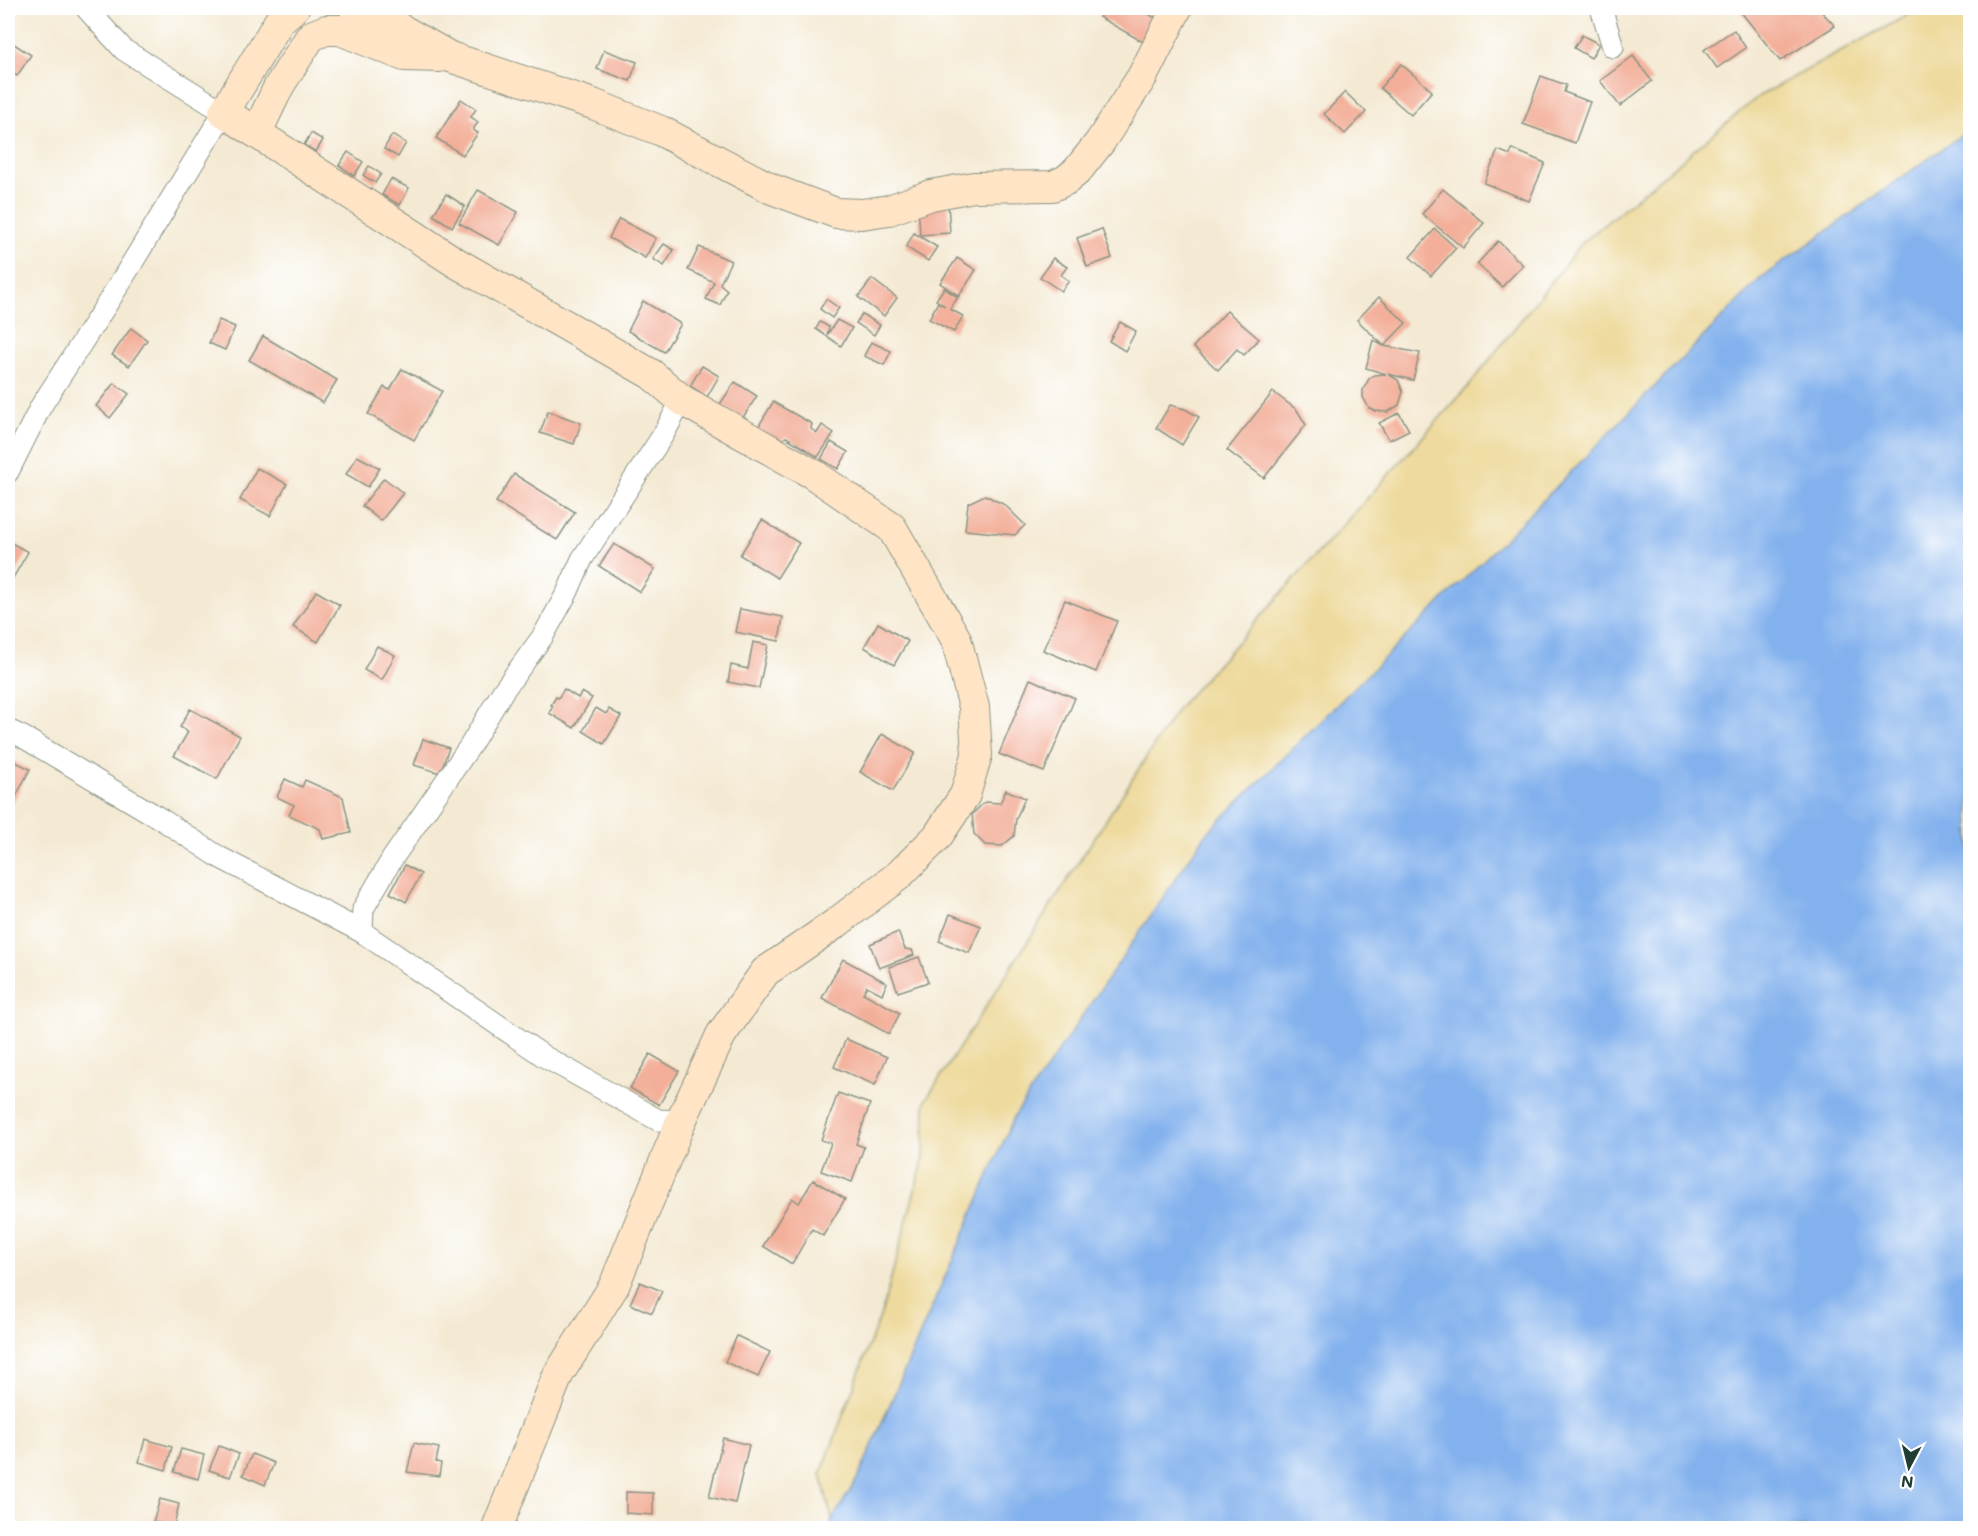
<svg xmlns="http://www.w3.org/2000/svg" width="1978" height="1536" font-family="Mali,sans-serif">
  <rect width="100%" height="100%" fill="#fff"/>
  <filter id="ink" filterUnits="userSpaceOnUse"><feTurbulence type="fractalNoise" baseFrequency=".0167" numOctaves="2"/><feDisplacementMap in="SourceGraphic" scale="12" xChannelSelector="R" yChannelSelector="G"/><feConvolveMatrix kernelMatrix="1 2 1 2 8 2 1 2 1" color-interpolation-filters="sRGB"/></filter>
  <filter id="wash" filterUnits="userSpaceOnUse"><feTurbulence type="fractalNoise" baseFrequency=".008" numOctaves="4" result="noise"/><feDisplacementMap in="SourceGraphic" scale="24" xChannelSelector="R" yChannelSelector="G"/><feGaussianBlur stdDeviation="1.35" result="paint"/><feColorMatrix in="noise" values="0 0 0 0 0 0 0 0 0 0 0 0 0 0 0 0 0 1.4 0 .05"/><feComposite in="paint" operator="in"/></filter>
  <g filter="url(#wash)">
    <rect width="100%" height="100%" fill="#f4ead4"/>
    <path fill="#eeda9e" stroke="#868c69" stroke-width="1.5" d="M 1921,8 L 1970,8 L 1970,129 L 1761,278 L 1514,530 L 1015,1115 L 859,1476 L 832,1520 L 821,1474 L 882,1311 L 924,1157 L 925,1101 L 1178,708 L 1467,388 L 1582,243 L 1759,96 Z"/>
    <path fill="#82b1ed" stroke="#507790" stroke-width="1.5" d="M 1970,129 L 1970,1528 L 829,1528 L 832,1520 L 859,1476 L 1015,1115 L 1206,834 L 1514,530 L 1761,278 Z"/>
    <g id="blocks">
      <g fill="#f3af99">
        <path d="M 1105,8 L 1137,8 L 1156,18 L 1143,42 L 1099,17 Z"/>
        <path d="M 1743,8 L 1818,8 L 1835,26 L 1780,61 L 1740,11 Z"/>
        <path d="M 1734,30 L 1746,48 L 1717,68 L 1704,50 Z"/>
        <path d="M 1582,35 L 1599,44 L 1591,58 L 1574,48 Z"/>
        <path d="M 8,40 L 31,55 L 17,76 L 8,70 Z"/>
        <path d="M 604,50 L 637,62 L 630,81 L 597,69 Z"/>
        <path d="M 1633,56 L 1652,81 L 1620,106 L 1600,81 Z"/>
        <path d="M 1401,64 L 1432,91 L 1411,115 L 1380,88 Z"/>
        <path d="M 1541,76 L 1566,85 L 1564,92 L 1590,102 L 1575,143 L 1523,124 Z"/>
        <path d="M 1345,92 L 1366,112 L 1345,134 L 1324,114 Z"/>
        <path d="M 461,99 L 476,109 L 471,117 L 478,122 L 473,130 L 478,133 L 463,155 L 436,138 Z"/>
        <path d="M 311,133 L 323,140 L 316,152 L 304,145 Z"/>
        <path d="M 392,135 L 406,143 L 398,157 L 384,149 Z"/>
        <path d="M 1512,149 L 1545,163 L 1529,201 L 1484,183 L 1498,150 L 1510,155 Z"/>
        <path d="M 348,152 L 363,162 L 354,176 L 339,165 Z"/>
        <path d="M 369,166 L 381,174 L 375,183 L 363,175 Z"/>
        <path d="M 391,179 L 409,188 L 400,205 L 382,195 Z"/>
        <path d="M 1443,189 L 1484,223 L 1463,248 L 1422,214 Z"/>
        <path d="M 478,190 L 518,212 L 499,245 L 459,223 Z"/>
        <path d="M 446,194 L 465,206 L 452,227 L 433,215 Z"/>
        <path d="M 948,203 L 950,233 L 920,235 L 918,205 Z"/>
        <path d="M 619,219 L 656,238 L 645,258 L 609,238 Z"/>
        <path d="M 1102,229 L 1112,258 L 1087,267 L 1077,238 Z"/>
        <path d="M 1435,229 L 1456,248 L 1431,276 L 1410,257 Z"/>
        <path d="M 914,233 L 937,247 L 928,261 L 906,247 Z"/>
        <path d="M 1498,241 L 1523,265 L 1502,287 L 1477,264 Z"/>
        <path d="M 664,244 L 674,250 L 664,266 L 653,259 Z"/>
        <path d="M 699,247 L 731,261 L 720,284 L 727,290 L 720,305 L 706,299 L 714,282 L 688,270 Z"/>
        <path d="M 957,258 L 976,270 L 959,296 L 940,283 Z"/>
        <path d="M 1053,258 L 1067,267 L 1061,275 L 1069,281 L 1061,291 L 1040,277 Z"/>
        <path d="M 872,279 L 897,298 L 884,316 L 858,297 Z"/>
        <path d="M 944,288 L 958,297 L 950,309 L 963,316 L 954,332 L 929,319 L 938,302 L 945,306 L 936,300 Z"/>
        <path d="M 1379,297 L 1406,323 L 1384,346 L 1357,320 Z"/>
        <path d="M 826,299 L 839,308 L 832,318 L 820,309 Z"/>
        <path d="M 643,301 L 681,324 L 664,352 L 628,331 Z"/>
        <path d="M 1227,311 L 1259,339 L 1244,355 L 1237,349 L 1218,370 L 1193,347 Z"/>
        <path d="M 862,314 L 880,325 L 874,335 L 856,323 Z"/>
        <path d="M 219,320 L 235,327 L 225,350 L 209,343 Z"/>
        <path d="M 837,320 L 852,328 L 841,346 L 816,329 L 820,322 L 829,327 L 827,335 Z"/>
        <path d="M 1120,322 L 1136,331 L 1125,351 L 1109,341 Z"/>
        <path d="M 131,328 L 147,340 L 129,366 L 112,355 Z"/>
        <path d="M 263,336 L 337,380 L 323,403 L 249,360 Z"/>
        <path d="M 1373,340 L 1384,346 L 1420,353 L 1413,380 L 1388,374 L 1398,380 L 1403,392 L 1399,405 L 1388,412 L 1375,411 L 1369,408 L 1363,397 L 1363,390 L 1369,379 L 1374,375 L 1386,374 L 1366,368 Z"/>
        <path d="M 871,342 L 891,351 L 884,365 L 864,356 Z"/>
        <path d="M 702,366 L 719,376 L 707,397 L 690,386 Z"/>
        <path d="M 402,369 L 442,391 L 414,440 L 368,414 L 384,387 L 390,390 Z"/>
        <path d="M 735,382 L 757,396 L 742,419 L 720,404 Z"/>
        <path d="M 114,383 L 129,394 L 110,418 L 96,406 Z"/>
        <path d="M 1273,392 L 1297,410 L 1306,425 L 1264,478 L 1227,450 Z"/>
        <path d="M 773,402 L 812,424 L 811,429 L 817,433 L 822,425 L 834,433 L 818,457 L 786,437 L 780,442 L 757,429 Z"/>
        <path d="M 1170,405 L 1185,409 L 1199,417 L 1182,445 L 1156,428 Z"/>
        <path d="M 548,411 L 581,423 L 574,444 L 540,433 Z"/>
        <path d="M 1399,413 L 1409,430 L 1389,440 L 1379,423 Z"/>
        <path d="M 831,442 L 848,452 L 838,469 L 821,459 Z"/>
        <path d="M 357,456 L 380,468 L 368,487 L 346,474 Z"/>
        <path d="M 257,468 L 287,484 L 270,516 L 240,500 Z"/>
        <path d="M 514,474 L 575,512 L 557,540 L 496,502 Z"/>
        <path d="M 384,478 L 403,493 L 381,521 L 362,506 Z"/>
        <path d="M 985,495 L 1005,505 L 1025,525 L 1015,535 L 965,530 L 968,503 Z"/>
        <path d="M 762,520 L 799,543 L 777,578 L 740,555 Z"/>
        <path d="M 8,541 L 28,552 L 13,578 L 8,575 Z"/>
        <path d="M 614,544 L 655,569 L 640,592 L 599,566 Z"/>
        <path d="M 316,591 L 340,605 L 318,642 L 293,627 Z"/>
        <path d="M 1065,600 L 1117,621 L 1096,672 L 1043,650 Z"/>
        <path d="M 740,609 L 783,617 L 779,641 L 735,632 Z"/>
        <path d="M 878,623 L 908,641 L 894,665 L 864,647 Z"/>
        <path d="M 753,642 L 768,645 L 759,688 L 728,682 L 731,665 L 748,669 Z"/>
        <path d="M 377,646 L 395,655 L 382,680 L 364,670 Z"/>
        <path d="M 1030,679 L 1075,698 L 1044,772 L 999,754 Z"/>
        <path d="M 564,689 L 578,698 L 582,692 L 592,698 L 574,728 L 549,713 L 553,706 L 551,705 L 556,697 L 558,698 Z"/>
        <path d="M 596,708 L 606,714 L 609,709 L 621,716 L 604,744 L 583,731 Z"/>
        <path d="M 190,709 L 240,736 L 217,779 L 174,756 L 188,732 L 180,727 Z"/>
        <path d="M 882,734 L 915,753 L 893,791 L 860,772 Z"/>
        <path d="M 423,739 L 449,748 L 440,773 L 414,765 Z"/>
        <path d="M 8,758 L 30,769 L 8,812 Z"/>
        <path d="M 285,779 L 302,787 L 305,780 L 343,797 L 351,833 L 323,839 L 320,829 L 289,815 L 294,805 L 277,797 Z"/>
        <path d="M 1006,790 L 1025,798 L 1016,819 L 1014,836 L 1002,846 L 985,845 L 974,834 L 972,814 L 985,802 L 1000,803 Z"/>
        <path d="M 405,865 L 421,874 L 406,902 L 390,893 Z"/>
        <path d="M 950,914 L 981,926 L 969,953 L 939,941 Z"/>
        <path d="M 898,932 L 905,949 L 912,950 L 914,955 L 879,968 L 870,944 Z"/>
        <path d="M 919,957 L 928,982 L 898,992 L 889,967 Z"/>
        <path d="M 843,959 L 887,983 L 882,994 L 867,986 L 863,993 L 900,1013 L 889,1034 L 822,998 Z"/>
        <path d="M 846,1039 L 887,1057 L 875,1085 L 834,1067 Z"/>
        <path d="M 650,1054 L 679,1071 L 659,1105 L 630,1088 Z"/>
        <path d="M 838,1093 L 870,1104 L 856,1144 L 864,1147 L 852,1182 L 821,1171 L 831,1143 L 821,1140 Z"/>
        <path d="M 813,1180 L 845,1199 L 823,1236 L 812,1229 L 792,1264 L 763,1246 L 792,1198 L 799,1203 Z"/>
        <path d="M 640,1282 L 662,1291 L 652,1313 L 630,1304 Z"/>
        <path d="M 737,1336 L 770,1352 L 758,1377 L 725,1362 Z"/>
        <path d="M 723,1438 L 749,1445 L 735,1503 L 709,1497 Z"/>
        <path d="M 145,1439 L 172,1447 L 166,1470 L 139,1462 Z"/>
        <path d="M 414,1443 L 439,1448 L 436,1462 L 441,1463 L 439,1476 L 407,1472 Z"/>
        <path d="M 219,1446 L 239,1454 L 230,1477 L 209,1470 Z"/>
        <path d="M 181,1449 L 204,1455 L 198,1479 L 174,1472 Z"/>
        <path d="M 252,1454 L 274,1463 L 265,1485 L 243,1475 Z"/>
        <path d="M 626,1492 L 653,1493 L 653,1515 L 626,1513 Z"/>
        <path d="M 160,1499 L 179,1504 L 174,1526 L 153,1522 Z"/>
      </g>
    </g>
  </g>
  <g filter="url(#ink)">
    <use href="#blocks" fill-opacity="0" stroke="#8a9484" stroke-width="1.5"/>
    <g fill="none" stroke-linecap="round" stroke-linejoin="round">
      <g stroke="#8a9484" stroke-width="23">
        <g id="street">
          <path d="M 1601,8 L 1613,47"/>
          <path d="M 8,472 L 41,406 L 112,296 L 224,112 L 124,50 L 86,8"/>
          <path d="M 8,730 L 23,737 L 161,819 L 219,857 L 362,932 L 545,1057 L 658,1120 L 681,1121"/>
          <path d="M 362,932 L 363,909 L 392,859 L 470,746 L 503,691 L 543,636 L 567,593 L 582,559 L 663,435 L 682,400"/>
        </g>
      </g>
      <g stroke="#8a9484" stroke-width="32">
        <g id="secondary">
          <path d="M 294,8 L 280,20 L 224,112 L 455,262 L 651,374 L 682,400 L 813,474 L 892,528 L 956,639 L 974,707 L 977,755 L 965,795 L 937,837 L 899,875 L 835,924 L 765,972 L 721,1035 L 681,1121 L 614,1286 L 558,1375 L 497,1528"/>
          <path d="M 354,8 L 369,11 L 450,57 L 593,104 L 661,131 L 772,189 L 836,213 L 862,214 L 889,210 L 931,195 L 974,187 L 1053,186 L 1066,180 L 1077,171 L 1100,142 L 1142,77 L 1177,8"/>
          <path d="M 257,132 L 279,86 L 311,36 L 326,30 L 340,30 L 404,56 L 440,57"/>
        </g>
      </g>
      <use href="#street" stroke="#fff" stroke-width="21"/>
      <use href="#secondary" stroke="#ffe4c6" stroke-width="30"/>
    </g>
  </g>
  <rect width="1978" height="1536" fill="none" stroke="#fff" stroke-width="30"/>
  <g transform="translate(1909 1467) rotate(187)" stroke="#ffffff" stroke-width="4.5" paint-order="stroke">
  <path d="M0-4.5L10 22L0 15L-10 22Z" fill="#1f3d34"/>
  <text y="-9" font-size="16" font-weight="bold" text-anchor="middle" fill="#1f3d34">N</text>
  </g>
</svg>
